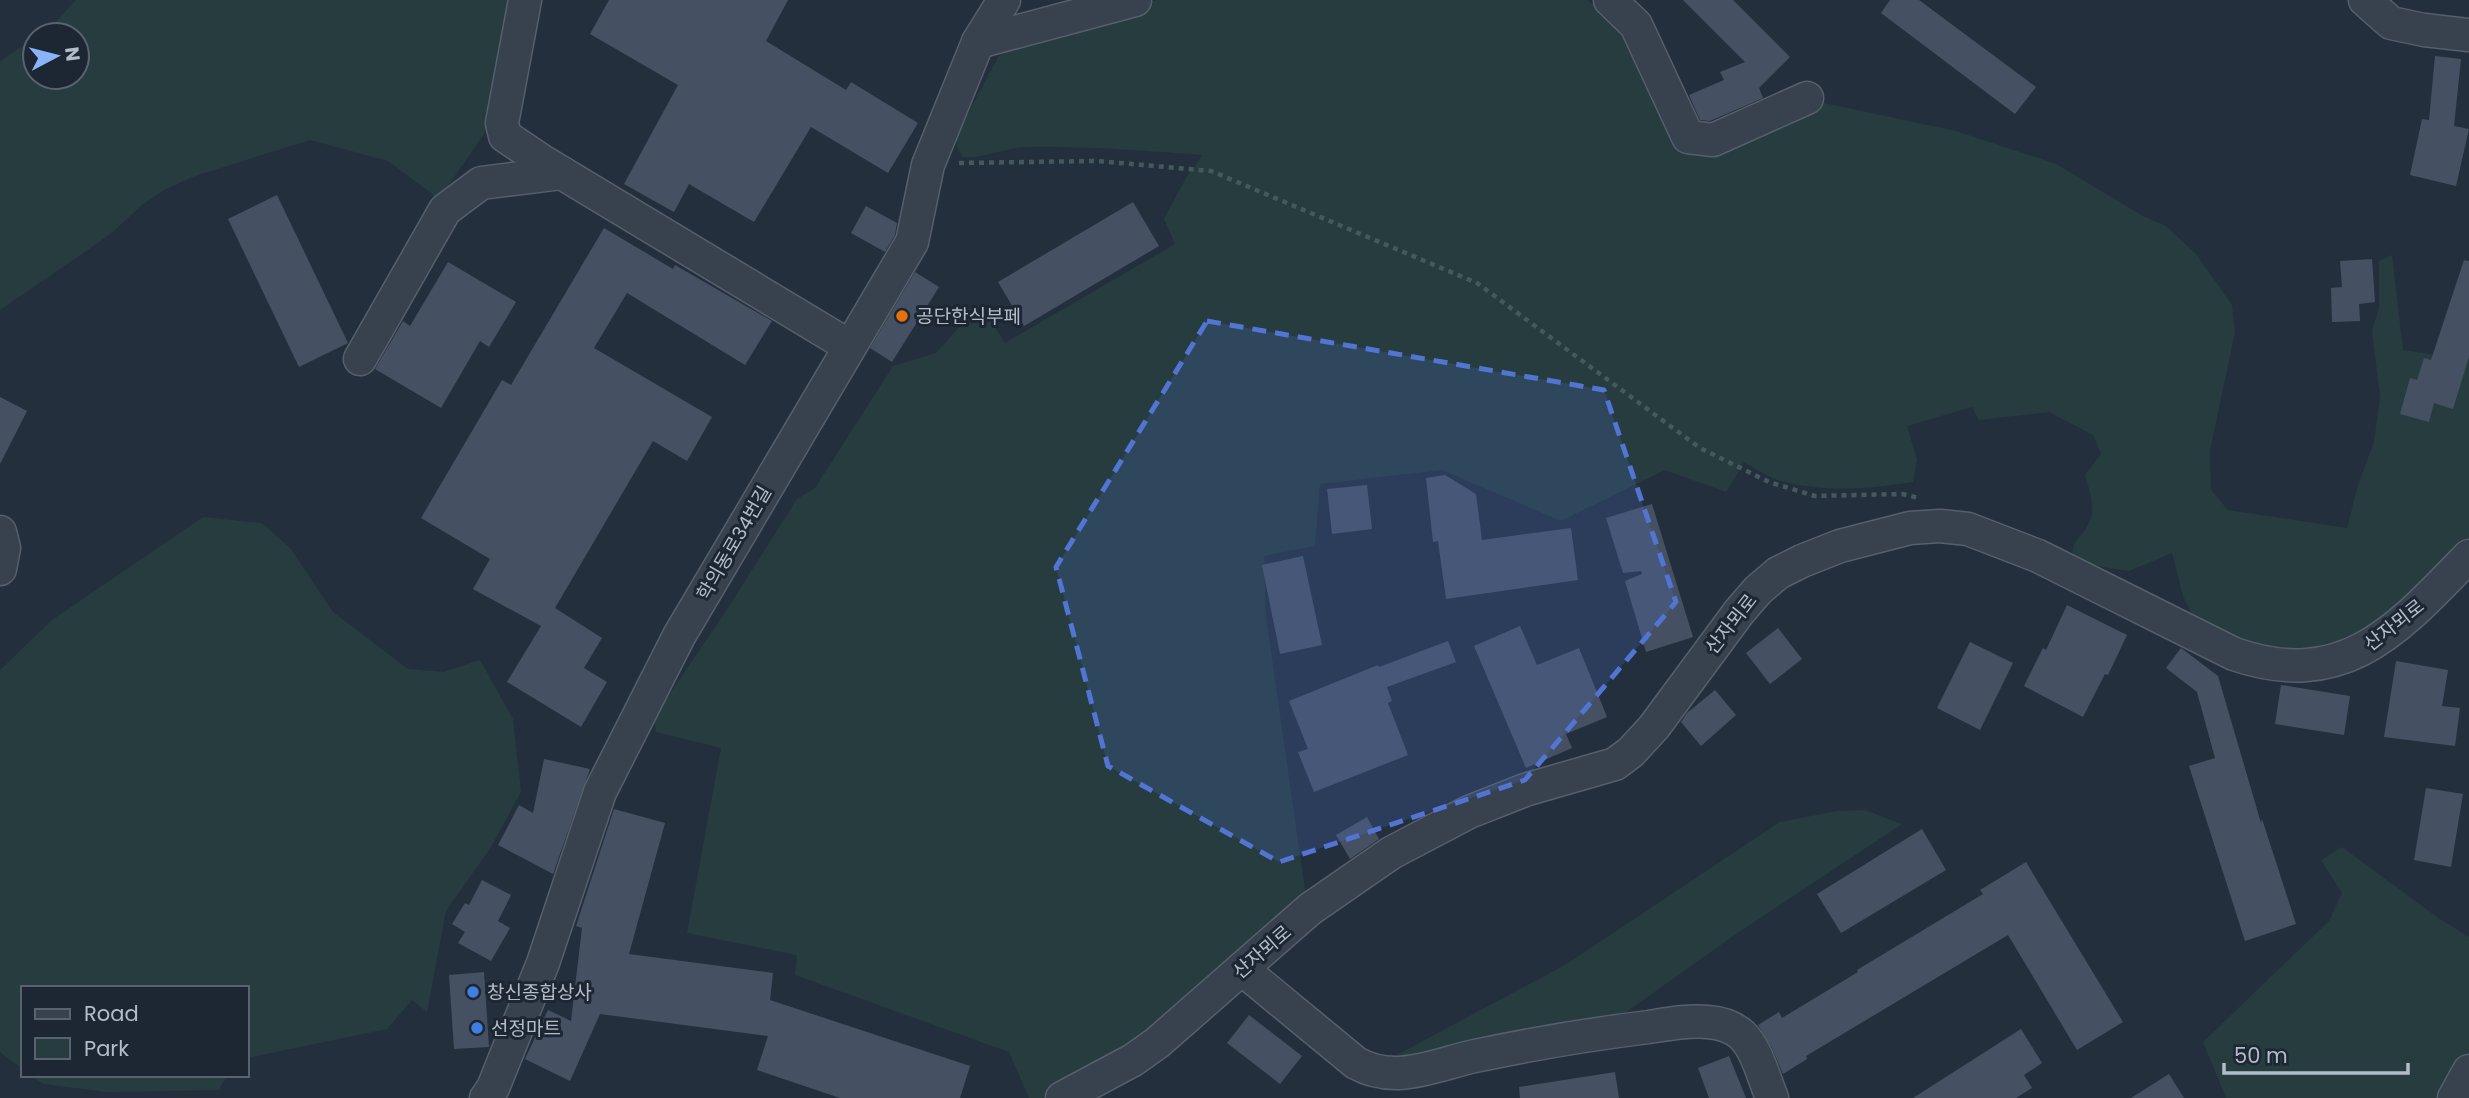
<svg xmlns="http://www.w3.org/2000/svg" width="2469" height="1098" font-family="Poppins,'Noto Sans KR',sans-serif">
  <rect width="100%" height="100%" fill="#242f3e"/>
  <g fill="#263c3f">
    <path d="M 76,0 L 510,0 L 493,121 L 439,199 L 388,161 L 310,140 L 195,176 L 164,190 L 142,205 L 115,230 L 92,247 L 0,310 L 0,61 L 35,38 L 35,77 L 77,77 L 77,35 L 39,35 L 50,28 Z"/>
    <path d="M 1157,0 L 1587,0 L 1610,17 L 1643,65 L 1708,152 L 1824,103 L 1956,131 L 2056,164 L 2143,216 L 2166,226 L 2196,254 L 2232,305 L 2235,332 L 2210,451 L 2211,490 L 2228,510 L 2347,528 L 2358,485 L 2374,442 L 2380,397 L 2372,331 L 2379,308 L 2379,261 L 2392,255 L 2403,350 L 2469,360 L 2469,543 L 2347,648 L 2256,652 L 2211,629 L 2193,616 L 2183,596 L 2172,553 L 2129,571 L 2072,562 C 2071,537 2081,541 2090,521 C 2096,506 2089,490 2085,475 L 2101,454 L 2093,435 L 2049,412 L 1979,420 L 1972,407 L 1907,426 L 1917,460 L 1913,482 C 1868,489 1822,493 1778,480 C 1766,476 1755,468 1744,462 L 1726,492 L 1665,470 L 1561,521 L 1442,470 L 1320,484 L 1315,546 L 1264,556 L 1266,616 L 1305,890 L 1312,894 L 1136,1049 L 1042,1098 L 1029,1098 L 1009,1052 L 795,975 L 797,955 L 687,933 L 721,748 L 656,732 L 654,717 L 724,614 L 797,499 L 815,488 L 893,366 L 936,353 L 980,304 L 1005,343 L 1175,244 L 1164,219 L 1186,178 L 1203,155 C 1144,151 1086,146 1028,147 C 1006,147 985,159 963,157 L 957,148 L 957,133 L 999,56 L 1038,34 Z"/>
    <path d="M 203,517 L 262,523 L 291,549 L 333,612 L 408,669 L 444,672 L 480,660 L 513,719 L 521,792 L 491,847 L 446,911 L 427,1012 L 412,1000 L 387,1029 L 247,1058 L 247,988 L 23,988 L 23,1069 L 3,1055 L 0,1051 L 0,670 L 52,620 Z"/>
    <path d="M 1865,810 L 1902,824 L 1736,934 L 1625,1013 L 1589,1023 L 1391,1058 L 1565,965 L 1780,822 L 1837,811 Z"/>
    <path d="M 2342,847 L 2437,917 L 2469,937 L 2469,1098 L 2226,1098 L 2203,1042 L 2329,921 L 2342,893 L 2321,860 Z"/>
    <path d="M 31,1075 L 227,1075 L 219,1090 L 107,1092 L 43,1084 Z"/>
  </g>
  <g fill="#455162">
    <path d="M 609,0 L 788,0 L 766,41 L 846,90 L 851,82 L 918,123 L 888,173 L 811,127 L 754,222 L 689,184 L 674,212 L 624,184 L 678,85 L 590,34 Z"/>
    <path d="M 1683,0 L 1733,0 L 1790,57 L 1759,88 L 1763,98 L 1710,121 L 1700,120 L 1689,95 L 1724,80 L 1720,72 L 1745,62 Z"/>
    <path d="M 1890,0 L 1919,0 L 2036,87 L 2015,114 L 1881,13 Z"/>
    <path d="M 2435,56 L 2461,59 L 2454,126 L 2469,129 L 2456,186 L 2410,175 L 2422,119 L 2429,120 Z"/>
    <path d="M 277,195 L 348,343 L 299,367 L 228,219 Z"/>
    <path d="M 1133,202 L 1159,246 L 1024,326 L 998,282 Z"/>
    <path d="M 866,206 L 897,223 L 895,235 L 885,252 L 851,233 Z"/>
    <path d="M 604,228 L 673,269 L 675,265 L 772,321 L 745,365 L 627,293 L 594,348 L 712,417 L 687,461 L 653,441 L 555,608 L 602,638 L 584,668 L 607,682 L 581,727 L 507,682 L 541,626 L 473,589 L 490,559 L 421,518 L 502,380 L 511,385 Z"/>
    <path d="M 2372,259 L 2375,302 L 2359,304 L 2360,321 L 2332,322 L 2331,288 L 2342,287 L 2340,261 Z"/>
    <path d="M 2464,260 L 2469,261 L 2469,357 L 2453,409 L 2434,403 L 2429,422 L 2400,414 L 2410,378 L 2417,380 L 2424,358 L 2431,360 Z"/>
    <path d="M 448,262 L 516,302 L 489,347 L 480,341 L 441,408 L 375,369 L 403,321 L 410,326 Z"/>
    <path d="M 915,272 L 939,287 L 892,362 L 870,348 Z"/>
    <path d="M 0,397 L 27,411 L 0,464 Z"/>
    <path d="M 1445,475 L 1476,494 L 1482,540 L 1571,528 L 1578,580 L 1446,599 L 1438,541 L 1433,542 L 1426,478 Z"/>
    <path d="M 1367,485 L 1372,529 L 1332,534 L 1327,489 Z"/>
    <path d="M 1652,504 L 1693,637 L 1646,652 L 1625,581 L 1642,574 L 1641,571 L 1623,573 L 1606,518 Z"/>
    <path d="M 1303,556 L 1322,645 L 1280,654 L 1262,565 Z"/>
    <path d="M 2067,605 L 2127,635 L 2108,675 L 2105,674 L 2083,717 L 2024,686 L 2043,648 L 2046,650 Z"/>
    <path d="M 1520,626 L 1537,665 L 1579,648 L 1607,717 L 1566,734 L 1572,748 L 1526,768 L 1474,646 Z"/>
    <path d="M 1778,628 L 1802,659 L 1770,684 L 1746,653 Z"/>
    <path d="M 1448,641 L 1456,662 L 1387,687 L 1392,701 L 1388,703 L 1408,755 L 1314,792 L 1298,752 L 1308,749 L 1289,701 L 1378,665 L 1379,667 Z"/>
    <path d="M 1970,642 L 2013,663 L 1980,730 L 1937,708 Z"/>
    <path d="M 2181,648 L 2218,676 L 2261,823 L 2262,819 L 2296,924 L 2245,941 L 2189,766 L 2215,758 L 2197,692 L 2166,668 Z"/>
    <path d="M 2396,661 L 2448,670 L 2442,706 L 2460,708 L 2455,746 L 2384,737 Z"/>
    <path d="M 2281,685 L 2350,696 L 2344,735 L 2275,724 Z"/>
    <path d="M 1715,690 L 1736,715 L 1701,746 L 1681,722 L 1687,713 Z"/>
    <path d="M 544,759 L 590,769 L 553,874 L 498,845 L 519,805 L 533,813 Z"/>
    <path d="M 2426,788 L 2463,794 L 2451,867 L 2414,860 Z"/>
    <path d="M 614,809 L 665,823 L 629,954 L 773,973 L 770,1000 L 970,1066 L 960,1098 L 840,1098 L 757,1070 L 768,1036 L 600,1014 L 570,1081 L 525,1059 L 548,1010 L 571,1021 L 582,928 L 576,926 Z"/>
    <path d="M 1367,817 L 1379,839 L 1350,859 L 1336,835 Z"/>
    <path d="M 1922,829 L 1946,870 L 1841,933 L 1817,894 Z"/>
    <path d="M 2026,862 L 2123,1022 L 2077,1050 L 2008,935 L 1806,1056 L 1807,1059 L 1783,1074 L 1772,1048 L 1758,1025 L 1779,1012 L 1782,1018 L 1858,972 L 1857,970 L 1983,894 L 1980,890 Z"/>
    <path d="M 482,880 L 511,895 L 498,921 L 510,928 L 491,961 L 458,943 L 465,932 L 452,924 L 465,903 L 469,905 Z"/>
    <path d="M 484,972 L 489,1047 L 454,1049 L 449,975 Z"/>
    <path d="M 1249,1015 L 1302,1056 L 1280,1084 L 1227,1043 Z"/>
    <path d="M 2021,1029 L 2042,1063 L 2024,1075 L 2032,1088 L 2016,1098 L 1913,1098 Z"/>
    <path d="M 1729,1056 L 1746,1098 L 1709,1098 L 1698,1068 Z"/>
    <path d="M 1615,1072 L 1619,1098 L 1520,1098 L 1519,1087 Z"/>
    <path d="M 2169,1074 L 2184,1098 L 2131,1098 Z"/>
  </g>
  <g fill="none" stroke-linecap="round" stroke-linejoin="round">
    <g stroke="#565f6c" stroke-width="35">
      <g id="minor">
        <path d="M 525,0 L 502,123 L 505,136 L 542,161 L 849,346"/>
        <path d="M 1610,0 L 1636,25 L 1688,137 L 1713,140 L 1807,98"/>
        <path d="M 2365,0 L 2391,23 L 2424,30 L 2469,35"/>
        <path d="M 978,42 L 1135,0"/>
        <path d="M 360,359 L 445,210 L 481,183 L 562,173"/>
        <path d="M 0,532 L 4,548 L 0,569"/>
        <path d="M 1242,969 L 1356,1063 C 1396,1085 1434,1065 1475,1056 C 1532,1044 1591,1034 1649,1027 C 1668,1024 1689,1020 1708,1022 C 1721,1023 1733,1027 1742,1035 C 1757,1049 1764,1079 1772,1098"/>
        <path d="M 486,1098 L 493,1088 L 543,963 L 600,792 L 679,636 L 912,242 L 928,165 L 978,42 L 1004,0"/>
        <path d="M 1062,1098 L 1133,1060 L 1157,1043 L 1310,909 L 1391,853 L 1469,812 L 1525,790 L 1615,764 L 1631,752 L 1654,727 L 1739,612 L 1758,590 L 1778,573 L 1802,561 L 1840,546 L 1910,528 L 1940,526 L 1968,529 L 2038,556 L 2234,654 C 2345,692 2398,629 2469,556"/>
        <path d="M 2454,1098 L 2469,1071"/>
      </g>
    </g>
    <path stroke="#44595c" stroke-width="4.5" stroke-dasharray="5 5" stroke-linecap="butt" d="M 959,163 L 1097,161 L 1211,171 L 1477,283 L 1700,448 L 1769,482 L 1815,496 L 1902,494 L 1919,498"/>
    <use href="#minor" stroke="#38414e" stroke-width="32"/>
  </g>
  <path fill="#5274d3" fill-opacity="0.2" stroke="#5274d3" stroke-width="5" stroke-dasharray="14 9" stroke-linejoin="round" d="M 1207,321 L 1604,390 L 1676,602 L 1525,780 L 1279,862 L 1108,766 L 1056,567 Z"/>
  <circle fill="#e8710a" stroke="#1d2633" stroke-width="2.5" cx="902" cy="316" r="7"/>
  <g fill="#3f7fe0" stroke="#1d2633" stroke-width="2.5">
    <circle cx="473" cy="992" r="7"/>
    <circle cx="477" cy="1028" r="7"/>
  </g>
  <g text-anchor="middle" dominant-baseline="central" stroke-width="6" stroke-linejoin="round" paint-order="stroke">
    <g font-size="19" fill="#b4bcc9" stroke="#1d2633" text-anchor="start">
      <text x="916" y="316">공단한식부페</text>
      <text x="487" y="992">창신종합상사</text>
      <text x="491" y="1028">선정마트</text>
    </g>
    <g font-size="19" fill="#b4bcc9" stroke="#1d2633">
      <text transform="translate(734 543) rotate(-60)">학의동로34번길</text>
      <text transform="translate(1731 624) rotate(-52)">산자뫼로</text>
      <text transform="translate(2394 625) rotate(-38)">산자뫼로</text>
      <text transform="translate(1262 952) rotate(-41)">산자뫼로</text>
    </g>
  </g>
  <rect x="21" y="986" width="228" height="91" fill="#1d2633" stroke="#59626f" stroke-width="2"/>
  <rect x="35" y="1009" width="35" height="10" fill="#38414e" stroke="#59626f" stroke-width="2"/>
  <text x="84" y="1021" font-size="21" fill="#b4bcc9">Road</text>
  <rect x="35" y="1038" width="35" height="21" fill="#263c3f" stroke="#59626f" stroke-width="2"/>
  <text x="84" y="1056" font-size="21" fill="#b4bcc9">Park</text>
  <g transform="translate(56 56) rotate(83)"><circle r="33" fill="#1d2633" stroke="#59626f" stroke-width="2"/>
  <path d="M0-5L12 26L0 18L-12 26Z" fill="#8ab4f8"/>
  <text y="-10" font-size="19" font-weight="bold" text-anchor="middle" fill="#b4bcc9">N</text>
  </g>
  <path d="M2224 1063v10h184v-10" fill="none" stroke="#b4bcc9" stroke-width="3.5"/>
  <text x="2234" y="1063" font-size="21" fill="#b4bcc9" stroke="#1d2633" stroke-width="5" paint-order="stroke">50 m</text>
</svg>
